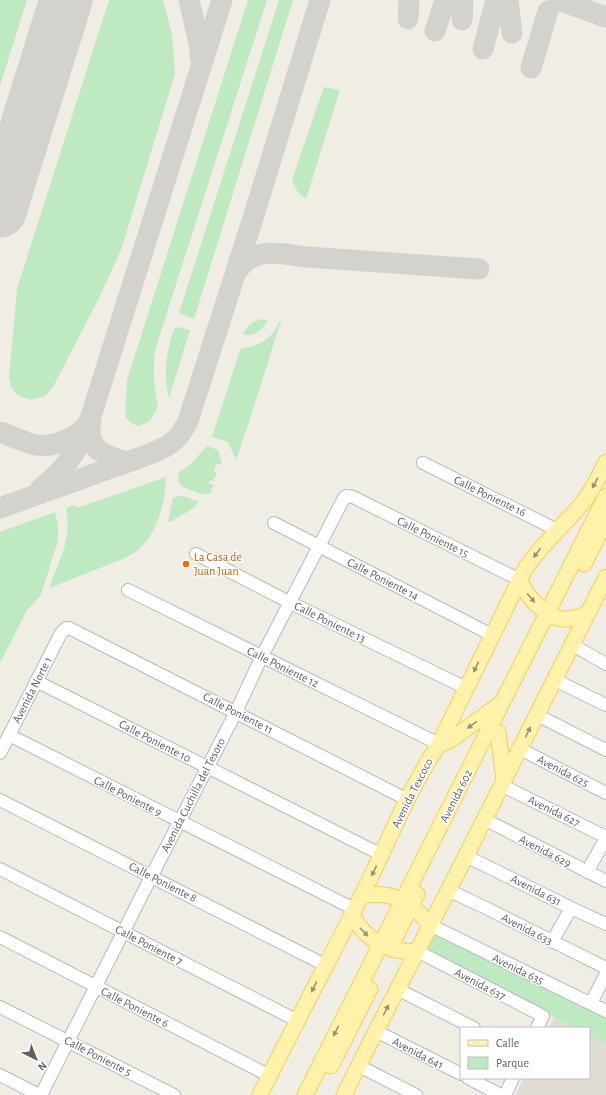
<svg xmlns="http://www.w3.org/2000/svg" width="606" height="1095" font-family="'Alegreya Sans',sans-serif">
  <rect width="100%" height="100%" fill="#f0ede4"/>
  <g fill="#e0dcd3">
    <path d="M 554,1018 L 575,1028 L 549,1028 Z"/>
    <path d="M 589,1035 L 606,1044 L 606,1095 L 518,1095 L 516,1094 L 524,1078 L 589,1078 Z"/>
  </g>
  <g fill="#bfe9c0">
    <path d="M 0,0 L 27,0 L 0,86 Z"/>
    <path d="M 109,0 L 163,0 L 172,33 L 175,74 L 121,250 L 100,296 L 53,387 L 45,396 L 31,400 L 19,396 L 14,391 L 11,386 L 9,377 L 17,289 Z"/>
    <path d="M 248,0 L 267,0 L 156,347 C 152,368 154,387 158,407 L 150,421 L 139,426 C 132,424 129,422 125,416 L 127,380 Z"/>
    <path d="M 279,0 L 293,0 L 194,319 L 179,313 Z"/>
    <path d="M 324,87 L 340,90 L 306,199 L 297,191 L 292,180 Z"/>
    <path d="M 261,319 L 268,321 C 263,329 252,338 243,334 C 246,326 253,321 261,319 Z"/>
    <path d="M 280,320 L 281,321 L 250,419 L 236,460 L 228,442 L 212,437 L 213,434 L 240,350 C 244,347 248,348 253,346 C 267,342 274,334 280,320 Z"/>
    <path d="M 178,327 L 190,330 L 169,398 C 163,374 166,353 174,329 Z"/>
    <path d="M 207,446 L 218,450 L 222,464 C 217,464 216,464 214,470 L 217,475 L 213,479 L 215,481 L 210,480 L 209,484 L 214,485 L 211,489 L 212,493 L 204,494 L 200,494 L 183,487 C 177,483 178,478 179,472 C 191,467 198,455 207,446 Z"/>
    <path d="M 166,477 C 165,502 159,530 140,548 C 131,557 116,561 105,566 C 86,573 68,581 50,588 L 51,583 C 61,555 72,539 66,508 L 75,505 L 77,508 Z"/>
    <path d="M 179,496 L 183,496 L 199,502 L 192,509 L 170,522 L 168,521 L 173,498 Z"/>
    <path d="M 55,512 L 58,525 L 58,540 L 41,595 L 27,610 L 0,663 L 0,532 Z"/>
    <path d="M 434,931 L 606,1017 L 606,1044 L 589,1035 L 589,1028 L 575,1028 L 424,952 Z"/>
  </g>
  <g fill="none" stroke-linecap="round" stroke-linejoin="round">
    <g stroke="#d3d2ce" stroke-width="21">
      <path d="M 189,0 L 199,43 L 201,60"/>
      <path d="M 508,0 L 512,33"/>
      <path d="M 558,0 L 606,17"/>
      <path d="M 408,19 L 409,0"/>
      <path d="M 462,20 L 463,0"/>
      <path d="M 435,31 L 445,0"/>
      <path d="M 483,49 L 496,0"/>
      <path d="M 531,68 L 548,11"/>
      <path d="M 236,273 C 252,245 281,254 307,257 L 479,269"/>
      <path d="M 91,420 C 85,449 104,456 127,462"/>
      <path d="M 0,432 C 9,435 28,444 36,445 C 54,448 79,437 89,422"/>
      <path d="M 41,488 C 62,472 77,453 87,429 L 222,0"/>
      <path d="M 0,508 L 147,455 C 168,447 178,442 188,421 L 254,215 L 320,0"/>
    </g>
    <path stroke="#d3d2ce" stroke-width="53" d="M 0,211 L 66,0"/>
    <g stroke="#b7babf" stroke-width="14">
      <g id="minor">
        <path d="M 423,463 L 557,530"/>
        <path d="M 274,523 L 492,635"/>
        <path d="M 196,554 L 289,602 L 466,688"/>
        <path d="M 128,590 L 439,744"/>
        <path d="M 571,644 L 606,664"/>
        <path d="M 555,680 L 606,705"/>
        <path d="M 36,681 L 382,855"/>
        <path d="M 537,715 L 606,750"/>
        <path d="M 9,735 L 354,909"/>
        <path d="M 520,749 L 606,793"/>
        <path d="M 0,753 L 61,633 L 66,628 L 69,628 L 408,800"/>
        <path d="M 501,785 L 606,837"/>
        <path d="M 0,800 L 325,965"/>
        <path d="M 484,819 L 606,881"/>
        <path d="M 466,856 L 571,908 L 606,924"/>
        <path d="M 0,869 L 298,1021"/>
        <path d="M 587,872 L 606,838"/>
        <path d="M 448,890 L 486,908 L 606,968"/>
        <path d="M 430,925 L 606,1011"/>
        <path d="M 0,937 L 270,1076"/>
        <path d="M 552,942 L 571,908"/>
        <path d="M 417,951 L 543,1016 L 537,1028"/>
        <path d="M 397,989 L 474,1028"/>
        <path d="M 591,1003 L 606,974"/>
        <path d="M 0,1007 L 174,1095"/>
        <path d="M 376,1031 L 461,1074"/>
        <path d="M 359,1066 L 416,1095"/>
        <path d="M 0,1075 L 39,1095"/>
        <path d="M 468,1078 L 501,1095"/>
        <path d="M 41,1095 L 151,877 L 236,712 L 262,656 L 344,498 L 346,496 L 353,497 L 520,580"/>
        <path d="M 505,1095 L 513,1078"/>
      </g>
    </g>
    <g stroke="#f9cc54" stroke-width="17">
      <g id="major">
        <path d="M 584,564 L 606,520"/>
        <path d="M 520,580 C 525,595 545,617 562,619 C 571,620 579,617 587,614"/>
        <path d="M 498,732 L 504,780"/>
        <path d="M 439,744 L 446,742 L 451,740 L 501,703"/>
        <path d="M 361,896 C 390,889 413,903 430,925"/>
        <path d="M 352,915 C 366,940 388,954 417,951"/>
        <path d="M 393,942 L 417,894"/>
        <path d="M 331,1066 L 370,989"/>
        <path d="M 260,1095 C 293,1028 328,962 362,895 C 387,845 408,791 439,744 L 524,571 C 540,545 564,526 583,502 C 593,490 599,476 606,462"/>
        <path d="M 305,1095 L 606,496"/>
        <path d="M 344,1095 L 376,1031 L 466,856 L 606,577"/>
      </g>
    </g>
    <use href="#minor" stroke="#fff" stroke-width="12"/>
    <use href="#major" stroke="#fff2aa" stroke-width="15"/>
  </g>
  <defs><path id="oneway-solid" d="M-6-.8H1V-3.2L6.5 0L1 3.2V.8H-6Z"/></defs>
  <g fill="#95937e">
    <use href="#oneway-solid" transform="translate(595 483) rotate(119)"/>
    <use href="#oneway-solid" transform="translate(537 553) rotate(128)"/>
    <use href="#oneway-solid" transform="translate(531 598) rotate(49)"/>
    <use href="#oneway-solid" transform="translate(476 667) rotate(116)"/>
    <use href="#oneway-solid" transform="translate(472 725) rotate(144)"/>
    <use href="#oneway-solid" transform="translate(528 732) rotate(-64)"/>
    <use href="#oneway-solid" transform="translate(374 871) rotate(116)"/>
    <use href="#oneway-solid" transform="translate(364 932) rotate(46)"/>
    <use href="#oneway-solid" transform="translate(314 987) rotate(116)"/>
    <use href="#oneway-solid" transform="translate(386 1010) rotate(-63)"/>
    <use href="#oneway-solid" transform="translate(336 1031) rotate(117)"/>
  </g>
  <circle fill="#e8710a" stroke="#fff" stroke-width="1.5" cx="186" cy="564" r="4"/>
  <g text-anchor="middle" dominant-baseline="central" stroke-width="3" stroke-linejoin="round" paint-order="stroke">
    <g font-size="12" fill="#5c6066" stroke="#fff">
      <text transform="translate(490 496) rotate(26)">Calle Poniente 16</text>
      <text transform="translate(433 537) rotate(26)">Calle Poniente 15</text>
      <text transform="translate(383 579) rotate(27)">Calle Poniente 14</text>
      <text transform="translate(330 622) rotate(26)">Calle Poniente 13</text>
      <text transform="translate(283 667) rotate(26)">Calle Poniente 12</text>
      <text transform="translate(32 690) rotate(-63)">Avenida Norte 1</text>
      <text transform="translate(238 713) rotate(27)">Calle Poniente 11</text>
      <text transform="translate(155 741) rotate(27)">Calle Poniente 10</text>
      <text transform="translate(563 771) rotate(27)">Avenida 625</text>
      <text transform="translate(412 793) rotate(-63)">Avenida Texcoco</text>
      <text transform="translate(193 795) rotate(-63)">Avenida Cuchilla del Tesoro</text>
      <text transform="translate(128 796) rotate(27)">Calle Poniente 9</text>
      <text transform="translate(456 796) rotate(-63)">Avenida 602</text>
      <text transform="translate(554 811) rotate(26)">Avenida 627</text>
      <text transform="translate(545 851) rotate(27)">Avenida 629</text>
      <text transform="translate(163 882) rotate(27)">Calle Poniente 8</text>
      <text transform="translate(536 890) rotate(27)">Avenida 631</text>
      <text transform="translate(527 929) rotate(27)">Avenida 633</text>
      <text transform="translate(149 945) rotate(27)">Calle Poniente 7</text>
      <text transform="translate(518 969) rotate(26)">Avenida 635</text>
      <text transform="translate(480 984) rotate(27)">Avenida 637</text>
      <text transform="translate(135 1007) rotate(27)">Calle Poniente 6</text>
      <text transform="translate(418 1053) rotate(27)">Avenida 641</text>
      <text transform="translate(98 1056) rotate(27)">Calle Poniente 5</text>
    </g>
    <g font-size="12" fill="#c56008" stroke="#fff" text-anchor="start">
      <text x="194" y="557">La Casa de<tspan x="194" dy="14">Juan Juan</tspan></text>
    </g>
  </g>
  <rect x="460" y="1027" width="130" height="52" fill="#ffffff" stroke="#bebfc2"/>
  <rect x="468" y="1040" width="20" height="6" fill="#fff2aa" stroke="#bebfc2"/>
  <text x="496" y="1047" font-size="12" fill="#5c6066">Calle</text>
  <rect x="468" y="1057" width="20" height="12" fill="#bfe9c0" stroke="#bebfc2"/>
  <text x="496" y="1067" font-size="12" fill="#5c6066">Parque</text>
  <g transform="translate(36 1059) rotate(138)" stroke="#ffffff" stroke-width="3" paint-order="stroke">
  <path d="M0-3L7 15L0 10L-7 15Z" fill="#5c6066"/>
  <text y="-6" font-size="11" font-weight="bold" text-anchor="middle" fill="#5c6066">N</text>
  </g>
</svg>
